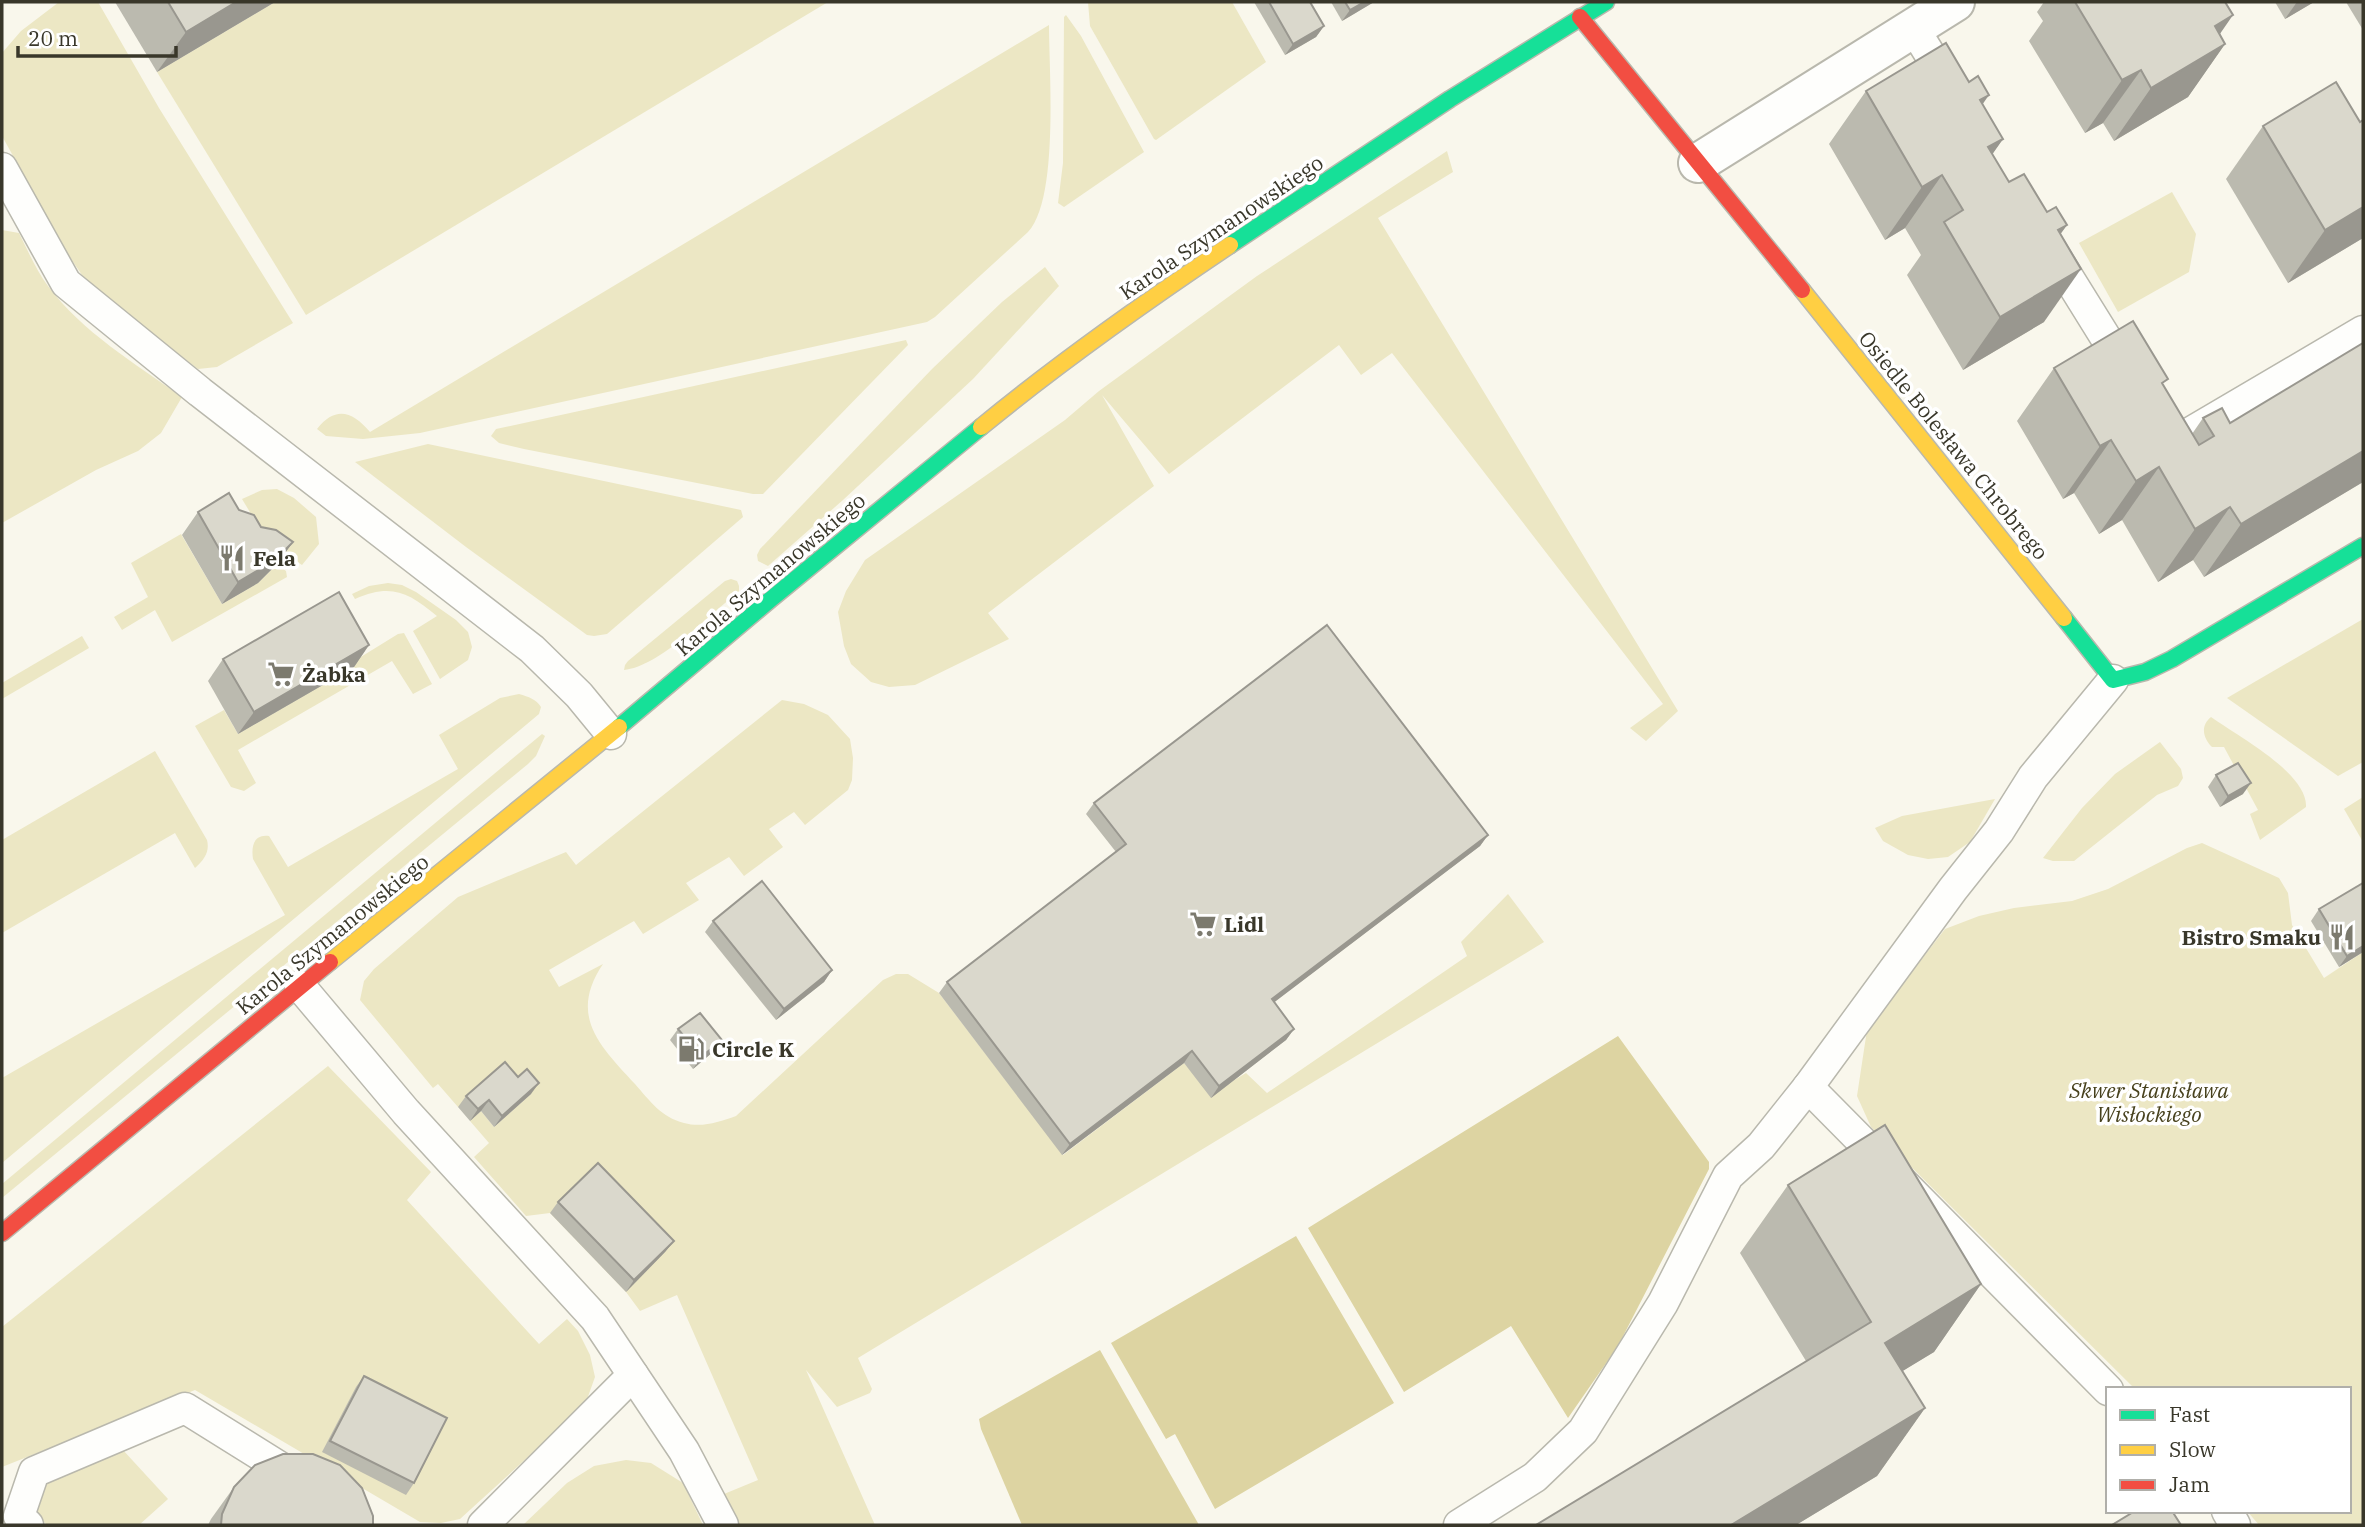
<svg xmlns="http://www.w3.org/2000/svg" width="2365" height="1527" font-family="'IBM Plex Serif',serif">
  <rect width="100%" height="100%" fill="#f9f7ec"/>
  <g fill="#ece7c4">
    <path d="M 59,2 L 98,2 L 159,108 L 293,323 L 217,367 L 198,369 L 99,294 L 82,275 L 67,253 L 2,136 L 2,53 L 21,31 Z"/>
    <path d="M 275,2 L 828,2 L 306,315 L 157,72 Z"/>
    <path d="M 1088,2 L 1232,2 L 1266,62 L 1156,140 L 1154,139 L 1090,26 Z"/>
    <path d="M 1066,15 L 1081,36 L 1144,152 L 1064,207 L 1058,203 L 1063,163 L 1064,17 Z"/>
    <path d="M 1049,25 C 1049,72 1059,199 1028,232 L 935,317 L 927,322 L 420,433 L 363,439 L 326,436 L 317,429 C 336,405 353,412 370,432 Z"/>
    <path d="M 1447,151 L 1453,172 L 1378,218 L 1678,711 L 1646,741 L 1630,728 L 1663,704 L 1392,353 L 1361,375 L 1339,345 L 1169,474 L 1102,395 L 1154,486 L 988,613 L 1009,639 L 915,685 L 889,687 L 871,682 L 851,664 L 844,646 L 838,612 L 846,591 L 865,560 L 1065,420 L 1099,391 L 1257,276 Z"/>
    <path d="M 2172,192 L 2196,234 L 2189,272 L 2118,312 L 2079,243 Z"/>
    <path d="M 2,230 L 19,233 C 28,251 36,270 48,286 C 82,332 136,364 182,397 L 161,433 L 138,451 L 96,470 L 2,523 Z"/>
    <path d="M 1045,267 L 1059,286 L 973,379 L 843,500 L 768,566 L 758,561 L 757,555 L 760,549 L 932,369 L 1002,302 Z"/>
    <path d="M 906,340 L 908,345 L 763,494 L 753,494 L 524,449 L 499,443 L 491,436 L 496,429 Z"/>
    <path d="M 428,444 L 741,510 L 743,517 L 607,634 L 594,636 L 587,635 L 466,547 L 355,462 Z"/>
    <path d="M 277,489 L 294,498 L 316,517 L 319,544 L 302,565 L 268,542 L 242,499 L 262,490 Z"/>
    <path d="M 181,534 L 222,604 L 258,583 L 277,564 L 286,571 L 287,577 L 172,642 L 155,610 L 122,630 L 114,617 L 148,597 L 131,563 Z"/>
    <path d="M 731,579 L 737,581 L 739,586 L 739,591 C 711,614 658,667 624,670 L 625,665 L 628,661 L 725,581 Z"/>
    <path d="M 388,583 L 402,585 L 416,592 L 456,620 L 468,632 L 472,647 L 468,660 L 440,679 L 413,631 L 437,616 C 408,592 391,583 355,599 L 352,594 L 369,586 Z"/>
    <path d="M 2363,619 L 2363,762 L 2338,776 L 2227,698 Z"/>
    <path d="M 404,633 L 432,684 L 413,694 L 392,661 L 238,750 L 256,783 L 244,791 L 231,787 L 195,726 L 224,710 L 238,734 L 353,667 L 351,663 L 398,634 Z"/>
    <path d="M 82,636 L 89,648 L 2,699 L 2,683 Z"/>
    <path d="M 519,694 C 529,697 536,699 541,707 L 539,714 L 2,1163 L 2,1078 L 285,915 L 253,859 C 251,846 254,834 269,836 L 288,867 L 458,769 L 439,735 L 500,698 Z"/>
    <path d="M 782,700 L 804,704 L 828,715 L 850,739 L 853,758 L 852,780 L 848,790 L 805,825 L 794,812 L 769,829 L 783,847 L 744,876 L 729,857 L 686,883 L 699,900 L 643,934 L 634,921 L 549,970 L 559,987 L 603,964 C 568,1016 600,1046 635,1084 C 650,1101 661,1117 684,1123 C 702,1128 719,1122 736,1116 L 883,980 L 896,974 L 908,974 L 939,993 L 1063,1155 L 1184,1063 L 1211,1094 L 1246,1073 L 1267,1093 L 1467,956 L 1461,942 L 1508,894 L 1544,942 L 858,1358 L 872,1389 L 870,1393 L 837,1407 L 806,1370 L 875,1525 L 738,1525 L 724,1494 L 758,1480 L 677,1295 L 640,1311 L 626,1292 L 550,1213 L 526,1216 L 474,1157 L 489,1143 L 470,1121 L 481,1111 L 494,1127 L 531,1094 L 458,1107 L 438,1084 L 433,1088 L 360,1000 L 364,981 L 374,969 L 458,897 L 566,852 L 576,865 Z"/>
    <path d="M 2211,717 C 2236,735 2308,773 2306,807 L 2260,840 L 2250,814 L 2258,810 L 2224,747 L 2212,747 C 2203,738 2200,726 2211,717 Z"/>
    <path d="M 542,734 L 545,736 L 536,756 L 528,764 L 2,1198 L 2,1184 Z"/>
    <path d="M 2160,742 L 2181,769 L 2183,778 L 2178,786 L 2157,795 L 2074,861 L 2053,861 L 2043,858 L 2082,808 L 2115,774 Z"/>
    <path d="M 155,751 L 207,840 C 210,852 204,860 195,868 L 175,833 L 2,933 L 2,840 Z"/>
    <path d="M 2363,797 L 2363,842 L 2344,809 Z"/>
    <path d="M 1995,799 L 1970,842 L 1948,857 L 1928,859 L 1908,855 L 1883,841 L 1875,828 L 1902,816 Z"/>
    <path d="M 2202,843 L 2279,878 L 2288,893 L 2292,925 L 2324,978 L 2363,952 L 2363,1525 L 2259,1525 L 2247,1511 L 2349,1511 L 2349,1389 L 2135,1389 L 1871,1127 L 1857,1096 L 1867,1030 L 1945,929 L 1979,916 L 2014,908 L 2072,901 L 2108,889 L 2187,848 Z"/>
    <path d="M 328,1066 L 431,1172 L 407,1200 L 539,1344 L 567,1319 L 578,1331 L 590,1355 L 595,1377 L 585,1405 L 460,1519 L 441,1523 L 420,1522 L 195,1390 L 2,1467 L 2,1327 Z"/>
    <path d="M 122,1449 L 168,1499 L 139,1525 L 47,1525 L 33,1511 L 46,1481 Z"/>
    <path d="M 626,1460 L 651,1463 L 683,1483 L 703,1525 L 523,1525 L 567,1483 L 594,1466 Z"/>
  </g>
  <g fill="#ddd4a2">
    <path d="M 1618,1036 L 1709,1162 L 1709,1169 L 1618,1346 L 1568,1418 L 1511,1326 L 1404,1392 L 1308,1228 Z"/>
    <path d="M 1296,1236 L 1394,1403 L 1215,1509 L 1175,1434 L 1166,1439 L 1111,1343 Z"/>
    <path d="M 1100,1350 L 1199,1525 L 1022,1525 L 981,1429 L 979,1419 Z"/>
  </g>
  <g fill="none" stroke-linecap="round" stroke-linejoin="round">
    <g stroke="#b9b8ad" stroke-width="33">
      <g id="lane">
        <path d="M 1913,27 L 1950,87"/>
        <path d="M 2,168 L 66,283 L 200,392 L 532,649 L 579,695 L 611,734"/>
        <path d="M 2050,248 L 2127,372"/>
        <path d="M 2162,430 L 2171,444 L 2363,331"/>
        <path d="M 300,986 L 406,1112 L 595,1318 L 684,1451 L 723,1525"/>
        <path d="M 1808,1087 L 2108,1390"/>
        <path d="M 2227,1511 L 2235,1525"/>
        <path d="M 28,1525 L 19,1516 L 34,1472 L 185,1408 L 302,1481"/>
        <path d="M 483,1525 L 633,1375"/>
        <path d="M 1459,1525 L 1535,1477 L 1583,1431 L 1663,1303 L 1728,1176 L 1761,1146 L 1808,1087 L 1953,889 L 1999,831 L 2033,777 L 2113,680"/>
      </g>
    </g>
    <g stroke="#b9b8ad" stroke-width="42">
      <path id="street" d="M 1698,163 L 1955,2"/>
    </g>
    <g stroke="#b9b8ad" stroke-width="19">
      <g id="fast">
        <path d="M 1230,245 L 1450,99 L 1606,2"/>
        <path d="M 2064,618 L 2113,680 L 2145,672 L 2172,659 L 2363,546"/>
        <path d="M 619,727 L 771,599 L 981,427"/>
      </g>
    </g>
    <g stroke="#b9b8ad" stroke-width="19">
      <g id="slow">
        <path d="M 1802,290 L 2064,618"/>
        <path d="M 981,427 C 1060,362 1145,302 1230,245"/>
        <path d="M 330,962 L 619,727"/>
      </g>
    </g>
    <g stroke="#b9b8ad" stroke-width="19">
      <g id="jam">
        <path d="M 1580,17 L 1802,290"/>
        <path d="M 2,1233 L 330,962"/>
      </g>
    </g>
    <use href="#lane" stroke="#fefefc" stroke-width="30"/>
    <use href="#street" stroke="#fefefc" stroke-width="38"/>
    <use href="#fast" stroke="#16e098" stroke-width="16"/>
    <use href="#slow" stroke="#ffcf43" stroke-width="16"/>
    <use href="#jam" stroke="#f24e42" stroke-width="16"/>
  </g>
  <g fill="#bbbaaf">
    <path d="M 115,2 L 275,2 L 157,72 Z"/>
    <path d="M 1254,2 L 1310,2 L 1324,26 L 1316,37 L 1285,55 Z"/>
    <path d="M 1331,2 L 1374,2 L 1342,21 Z"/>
    <path d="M 2044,2 L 2225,2 L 2220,34 L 2225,44 L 2188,97 L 2114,141 L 2103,123 L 2085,133 L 2029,41 L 2043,21 L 2037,12 Z"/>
    <path d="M 2275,2 L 2314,2 L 2285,19 Z"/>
    <path d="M 2346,2 L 2363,2 L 2363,30 Z"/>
    <path d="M 1969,82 L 2003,139 L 1992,154 L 2009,182 L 2047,212 L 2067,225 L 2060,234 L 2044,322 L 1963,370 L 1907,275 L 1921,255 L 1905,228 L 1885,240 L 1829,144 L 1866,91 Z"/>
    <path d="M 2360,122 L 2363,238 L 2288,283 L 2226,179 L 2263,126 Z"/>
    <path d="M 2363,343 L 2363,482 L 2204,577 L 2193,560 L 2158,582 L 2122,520 L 2099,534 L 2074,493 L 2063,499 L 2017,421 L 2054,368 L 2163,386 L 2192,434 L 2203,418 L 2230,423 Z"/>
    <path d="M 239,510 L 261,527 L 293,542 L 277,564 L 258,583 L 222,604 L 182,535 L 198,512 Z"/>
    <path d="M 369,645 L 354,667 L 238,734 L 208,681 L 223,659 Z"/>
    <path d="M 2216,775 L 2243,794 L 2220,807 L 2208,787 Z"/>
    <path d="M 1094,803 L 1488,835 L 1480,846 L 1274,1002 L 1294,1029 L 1286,1040 L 1211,1098 L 1184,1063 L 1062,1155 L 939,993 L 947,982 L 1116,852 L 1086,814 Z"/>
    <path d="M 2319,909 L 2363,952 L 2339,967 L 2311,921 Z"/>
    <path d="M 713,921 L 832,970 L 824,982 L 776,1020 L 705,932 Z"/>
    <path d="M 678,1029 L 714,1051 L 693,1069 L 670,1040 Z"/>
    <path d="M 531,1094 L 494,1127 L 481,1111 L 470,1121 L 458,1107 L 466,1096 Z"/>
    <path d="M 1788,1185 L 1981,1284 L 1934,1352 L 1902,1371 L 1925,1408 L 1877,1476 L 1796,1525 L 1536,1525 L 1806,1361 L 1740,1253 Z"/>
    <path d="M 558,1202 L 674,1241 L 665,1252 L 626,1292 L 550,1213 Z"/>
    <path d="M 364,1376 L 414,1483 L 406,1495 L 322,1452 L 356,1387 Z"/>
    <path d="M 234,1487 L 373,1525 L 208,1525 L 211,1519 Z"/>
  </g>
  <g fill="#99978f">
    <path d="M 236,2 L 275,2 L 157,72 L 186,32 Z"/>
    <path d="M 1364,2 L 1374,2 L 1342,21 L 1350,10 Z"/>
    <path d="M 2297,2 L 2314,2 L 2285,19 Z"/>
    <path d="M 2233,15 L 2204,57 L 2225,44 L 2188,97 L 2114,141 L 2151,88 L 2215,26 Z"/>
    <path d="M 1324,26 L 1316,37 L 1285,55 L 1293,44 Z"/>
    <path d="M 2141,70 L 2103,123 L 2085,133 L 2122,80 Z"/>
    <path d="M 1989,95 L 1952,148 L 1980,100 Z"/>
    <path d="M 2003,139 L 1966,192 L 1988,147 Z"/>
    <path d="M 1942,175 L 1905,228 L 1885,240 L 1922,187 Z"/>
    <path d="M 2363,207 L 2363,238 L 2288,283 L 2325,230 Z"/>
    <path d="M 2067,225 L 2029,278 L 2058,230 Z"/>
    <path d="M 2081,269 L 2044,322 L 1963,370 L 2000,317 Z"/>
    <path d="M 2111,440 L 2074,493 L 2063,499 L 2100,446 Z"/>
    <path d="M 2363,451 L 2363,482 L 2204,577 L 2241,524 Z"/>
    <path d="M 2159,467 L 2122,520 L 2099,534 L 2136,481 Z"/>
    <path d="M 2230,507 L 2193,560 L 2158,582 L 2195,529 Z"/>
    <path d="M 293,542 L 277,564 L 258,583 L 222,604 L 238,582 Z"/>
    <path d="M 369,645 L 354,667 L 238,734 L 254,712 Z"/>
    <path d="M 2251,783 L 2243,794 L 2220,807 L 2228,796 Z"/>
    <path d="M 1488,835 L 1480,846 L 1264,1010 L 1272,999 Z"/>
    <path d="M 2363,946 L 2363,952 L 2339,967 L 2347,956 Z"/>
    <path d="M 832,970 L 824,982 L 776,1020 L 784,1009 Z"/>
    <path d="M 1294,1029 L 1286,1040 L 1211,1098 L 1219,1086 Z"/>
    <path d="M 722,1040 L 714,1051 L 693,1069 L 701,1057 Z"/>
    <path d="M 1192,1051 L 1184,1063 L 1062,1155 L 1070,1144 Z"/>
    <path d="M 539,1083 L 531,1094 L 494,1127 L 502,1116 Z"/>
    <path d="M 489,1100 L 481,1111 L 470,1121 L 478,1109 Z"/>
    <path d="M 674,1241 L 665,1252 L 626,1292 L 634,1280 Z"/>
    <path d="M 1981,1284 L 1934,1352 L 1837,1411 L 1885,1343 Z"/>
    <path d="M 1925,1408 L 1877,1476 L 1796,1525 L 1731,1525 Z"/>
  </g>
  <g fill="#dad8cc" stroke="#99978f" stroke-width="2">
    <path d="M 168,2 L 236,2 L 186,32 Z"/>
    <path d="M 1269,2 L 1310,2 L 1324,26 L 1293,44 Z"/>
    <path d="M 1345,2 L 1364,2 L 1350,10 Z"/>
    <path d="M 2075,2 L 2225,2 L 2233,15 L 2215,26 L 2225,44 L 2151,88 L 2141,70 L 2122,80 Z"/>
    <path d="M 1946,43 L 1969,82 L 1978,76 L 1989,95 L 1980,100 L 2003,139 L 1988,147 L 2009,182 L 2024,174 L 2047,212 L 2056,207 L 2067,225 L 2058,230 L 2081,269 L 2000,317 L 1944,222 L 1963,210 L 1942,175 L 1922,187 L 1866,91 Z"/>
    <path d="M 2336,82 L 2360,122 L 2363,120 L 2363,207 L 2325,230 L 2263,126 Z"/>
    <path d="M 2133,321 L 2168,379 L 2162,383 L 2199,445 L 2214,436 L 2203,418 L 2222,408 L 2230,423 L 2363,343 L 2363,451 L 2241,524 L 2230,507 L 2195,529 L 2159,467 L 2136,481 L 2111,440 L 2100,446 L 2054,368 Z"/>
    <path d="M 229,493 L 239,510 L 254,515 L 261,527 L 276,530 L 293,542 L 274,561 L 238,582 L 198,512 Z"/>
    <path d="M 339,592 L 369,645 L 254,712 L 223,659 Z"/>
    <path d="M 1327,625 L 1488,835 L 1272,999 L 1294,1029 L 1219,1086 L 1192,1051 L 1070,1144 L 947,982 L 1126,844 L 1094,803 Z"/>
    <path d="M 2238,763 L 2251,783 L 2228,796 L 2216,775 Z"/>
    <path d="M 762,881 L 832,970 L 784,1009 L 713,921 Z"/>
    <path d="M 2363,883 L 2363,946 L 2347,956 L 2319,909 Z"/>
    <path d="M 700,1013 L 722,1040 L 701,1057 L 678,1029 Z"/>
    <path d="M 505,1062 L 518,1077 L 527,1069 L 539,1083 L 502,1116 L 489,1100 L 478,1109 L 466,1096 Z"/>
    <path d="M 1885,1125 L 1981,1284 L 1885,1343 L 1925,1408 L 1731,1525 L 1536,1525 L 1871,1322 L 1788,1185 Z"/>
    <path d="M 598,1163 L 674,1241 L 634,1280 L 558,1202 Z"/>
    <path d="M 364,1376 L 447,1418 L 414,1483 L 330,1441 Z"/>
    <path d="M 283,1454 L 313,1454 L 340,1465 L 362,1488 L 373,1516 L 373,1525 L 221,1525 L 222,1514 L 234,1487 L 255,1465 Z"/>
    <path d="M 2135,1511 L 2172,1511 L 2181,1525 L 2112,1525 Z"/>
  </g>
  <defs>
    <g id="restaurant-bare" transform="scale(2.1)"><path d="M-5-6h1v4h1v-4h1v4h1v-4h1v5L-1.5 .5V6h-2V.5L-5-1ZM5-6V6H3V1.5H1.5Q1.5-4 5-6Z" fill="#7c7a6e" stroke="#fff" stroke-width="2.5" paint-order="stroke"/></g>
    <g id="supermarket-bare" transform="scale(2.1)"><path d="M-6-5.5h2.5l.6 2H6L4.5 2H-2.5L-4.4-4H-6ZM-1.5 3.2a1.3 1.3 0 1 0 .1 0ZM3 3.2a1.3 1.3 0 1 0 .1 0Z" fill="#7c7a6e" stroke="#fff" stroke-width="2.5" paint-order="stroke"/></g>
    <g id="fuel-bare" transform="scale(2.1)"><path d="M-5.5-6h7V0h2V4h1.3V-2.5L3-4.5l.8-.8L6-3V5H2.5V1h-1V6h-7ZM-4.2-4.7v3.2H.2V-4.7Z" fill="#7c7a6e" stroke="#fff" stroke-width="2.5" paint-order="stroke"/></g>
  </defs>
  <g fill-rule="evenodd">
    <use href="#restaurant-bare" x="232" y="558"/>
    <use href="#supermarket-bare" x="281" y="674"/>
    <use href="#supermarket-bare" x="1203" y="924"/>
    <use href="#restaurant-bare" x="2342" y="937"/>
    <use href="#fuel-bare" x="691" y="1049"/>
  </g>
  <g text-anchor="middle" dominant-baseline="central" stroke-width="7" stroke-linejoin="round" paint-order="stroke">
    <g font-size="21" fill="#39372a" stroke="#fff">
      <text transform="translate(1221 227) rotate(-34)">Karola Szymanowskiego</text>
      <text transform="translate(1954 445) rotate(51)">Osiedle Bolesława Chrobrego</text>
      <text transform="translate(770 574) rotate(-40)">Karola Szymanowskiego</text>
      <text transform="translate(332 934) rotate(-39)">Karola Szymanowskiego</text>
    </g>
    <g font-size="21" font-weight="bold" fill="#39372a" stroke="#fff" text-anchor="start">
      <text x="253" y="558">Fela</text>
      <text x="302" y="674">Żabka</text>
      <text x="1224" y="924">Lidl</text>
      <text x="2321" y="937" text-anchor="end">Bistro Smaku</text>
      <text x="712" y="1049">Circle K</text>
    </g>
    <g font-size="21" font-style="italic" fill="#47411d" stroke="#fff">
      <text x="2149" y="1090">Skwer Stanisława<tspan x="2149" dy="24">Wisłockiego</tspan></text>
    </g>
  </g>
  <rect width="2365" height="1527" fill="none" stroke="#39372a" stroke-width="7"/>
  <rect x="2106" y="1387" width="245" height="126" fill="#ffffff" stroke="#b0afaa" stroke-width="2"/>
  <rect x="2120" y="1410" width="35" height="10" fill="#16e098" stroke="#b0afaa" stroke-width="2"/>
  <text x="2169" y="1422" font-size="21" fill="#39372a">Fast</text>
  <rect x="2120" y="1445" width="35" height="10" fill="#ffcf43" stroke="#b0afaa" stroke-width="2"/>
  <text x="2169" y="1457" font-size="21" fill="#39372a">Slow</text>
  <rect x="2120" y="1480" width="35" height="10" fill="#f24e42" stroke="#b0afaa" stroke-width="2"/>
  <text x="2169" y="1492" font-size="21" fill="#39372a">Jam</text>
  <path d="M18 46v10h158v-10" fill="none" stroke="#39372a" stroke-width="3.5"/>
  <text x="28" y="46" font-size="21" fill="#39372a" stroke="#ffffff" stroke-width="5" paint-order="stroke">20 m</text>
</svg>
